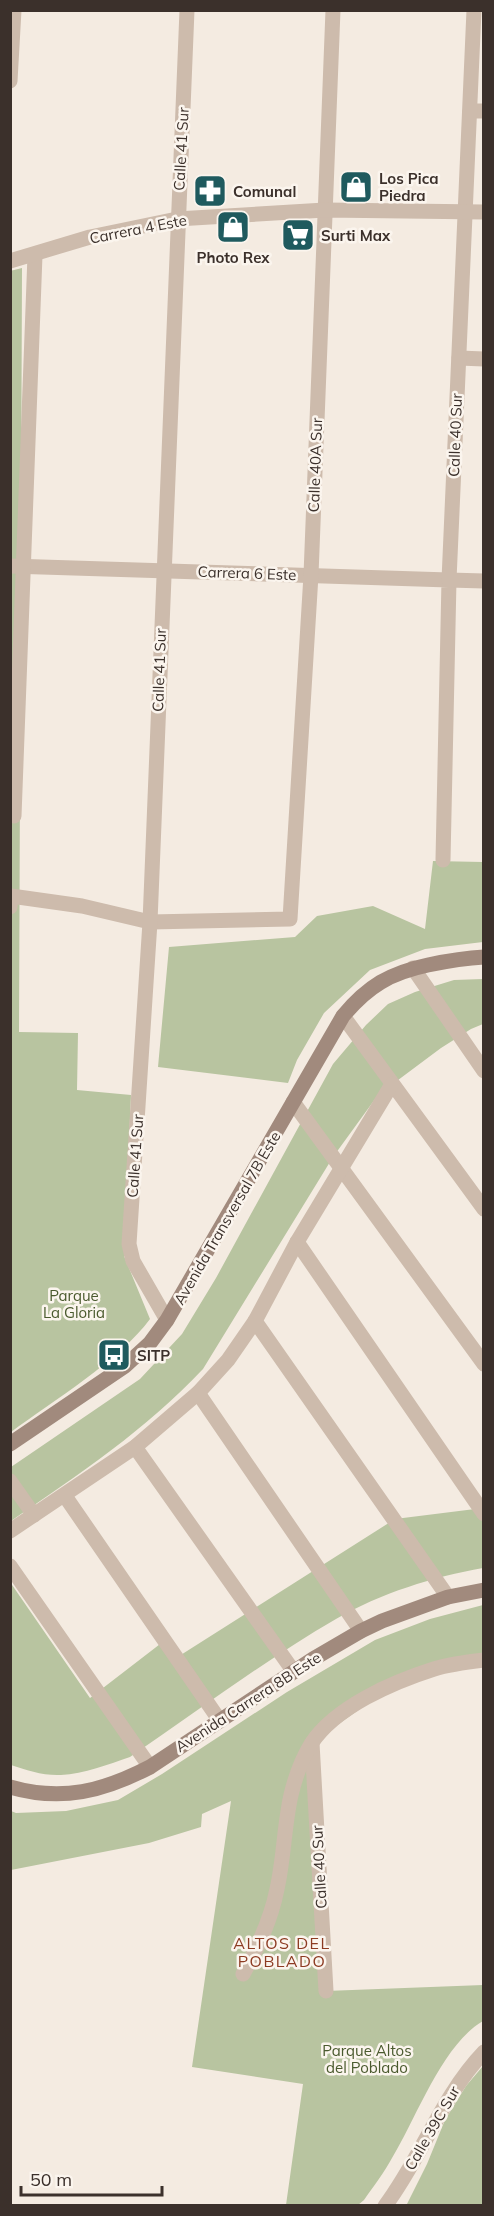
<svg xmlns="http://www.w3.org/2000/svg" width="494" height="2216" font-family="Mulish,sans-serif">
  <rect width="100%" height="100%" fill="#f4ebe1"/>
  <g fill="#b8c4a0">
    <path d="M 22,268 L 19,1032 L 78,1033 L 77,1090 L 131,1095 L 124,1256 L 150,1319 C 120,1360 53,1401 11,1432 L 10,271 Z"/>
    <path d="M 433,861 L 483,862 L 483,942 L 425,949 L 370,970 L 324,1013 L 297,1060 L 288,1083 L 158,1067 L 169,947 L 295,937 L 317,916 L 373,906 L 425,929 Z"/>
    <path d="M 483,979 L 483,1024 L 471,1029 L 441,1048 L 378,1095 L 333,1157 L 203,1369 C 147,1429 78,1475 11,1521 L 11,1467 L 140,1379 L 182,1334 L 216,1278 L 333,1064 L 366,1025 L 388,1004 L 415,992 L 454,980 Z"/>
    <path d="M 483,1508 L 483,1568 C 433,1577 381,1593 336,1619 C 265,1660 198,1711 130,1757 C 109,1764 84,1774 61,1775 C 44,1776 26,1770 11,1765 L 10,1582 L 90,1698 L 164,1641 L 176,1658 L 395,1519 Z"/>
    <path d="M 483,1605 L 483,1660 L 395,1684 L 312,1743 L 326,1991 L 483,1985 L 483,2021 C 442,2045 417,2117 392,2158 C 384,2173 373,2187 364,2200 L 358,2205 L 286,2205 L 303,2084 L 192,2067 L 231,1801 L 202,1814 L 201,1827 L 149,1843 L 11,1870 L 11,1811 L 16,1813 L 66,1811 L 118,1800 L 162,1774 L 287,1692 L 375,1640 L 430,1619 Z"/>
    <path d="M 483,2066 L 483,2205 L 406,2206 L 427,2164 L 445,2120 L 466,2086 Z"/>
  </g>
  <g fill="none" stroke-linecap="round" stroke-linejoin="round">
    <g stroke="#cdbbac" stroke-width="15">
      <path d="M 10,81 L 14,10"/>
      <path d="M 470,111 L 484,111"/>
      <path d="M 459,358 L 484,359"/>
      <path d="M 10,566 L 449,580 L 443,860"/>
      <path d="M 14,816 L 35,255"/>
      <path d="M 10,907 L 11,896 L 82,906 L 150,922 L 290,919 L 311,575 L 333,10"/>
      <path d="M 413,968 L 484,1071"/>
      <path d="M 343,1016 L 484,1209"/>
      <path d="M 293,1102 L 484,1364"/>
      <path d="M 297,1242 L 484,1514"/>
      <path d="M 167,1320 L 133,1261 L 129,1244 L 150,922 L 187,10"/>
      <path d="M 255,1321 L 448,1597"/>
      <path d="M 198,1393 L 361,1631"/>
      <path d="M 135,1447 L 294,1672"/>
      <path d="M 10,1481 L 34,1515"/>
      <path d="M 65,1496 L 220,1721"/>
      <path d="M 10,1531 L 135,1447 L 198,1393 L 228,1360 L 255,1321 L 297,1242 L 392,1084"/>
      <path d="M 10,1566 L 150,1767"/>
      <path d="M 312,1743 L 326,1991"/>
      <path d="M 243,1974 C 258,1947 271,1920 277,1889 C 284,1858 284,1826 291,1795 C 295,1778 302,1759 311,1744 C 335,1707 393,1682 434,1669 C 450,1664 467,1662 484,1660"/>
    </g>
    <g stroke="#cdbbac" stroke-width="15">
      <path d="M 474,10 L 449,580 L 484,581"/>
      <path d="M 10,261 L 90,237 L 177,219 L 325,210 L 484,212"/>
      <path d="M 385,2206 C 422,2157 441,2097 484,2052"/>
    </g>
    <g stroke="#a18a7d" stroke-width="15">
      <path d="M 10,1444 L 125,1366 L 150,1343 L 167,1320 L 343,1016 C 368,986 390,973 428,965 C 447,961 464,958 484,957"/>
      <path d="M 10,1787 C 62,1802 104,1791 150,1767 L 313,1659 L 361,1631 L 382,1621 L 448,1597 L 484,1590"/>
    </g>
  </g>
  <defs>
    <g id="shop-square" transform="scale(1.725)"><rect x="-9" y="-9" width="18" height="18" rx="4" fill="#1f5a5e" stroke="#fbf5ee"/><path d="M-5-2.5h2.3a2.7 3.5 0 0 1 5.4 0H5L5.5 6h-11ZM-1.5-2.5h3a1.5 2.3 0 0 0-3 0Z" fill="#fff"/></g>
    <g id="pharmacy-square" transform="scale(1.725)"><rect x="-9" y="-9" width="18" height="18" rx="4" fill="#1f5a5e" stroke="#fbf5ee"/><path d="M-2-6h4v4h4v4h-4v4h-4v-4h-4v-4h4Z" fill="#fff"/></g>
    <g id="supermarket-square" transform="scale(1.725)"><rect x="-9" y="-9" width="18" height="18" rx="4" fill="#1f5a5e" stroke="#fbf5ee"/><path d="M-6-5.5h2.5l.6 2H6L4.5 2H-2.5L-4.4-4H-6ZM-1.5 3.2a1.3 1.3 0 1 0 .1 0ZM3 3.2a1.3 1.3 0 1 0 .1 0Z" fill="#fff"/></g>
    <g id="bus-square" transform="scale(1.725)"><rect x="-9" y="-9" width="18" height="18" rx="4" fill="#1f5a5e" stroke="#fbf5ee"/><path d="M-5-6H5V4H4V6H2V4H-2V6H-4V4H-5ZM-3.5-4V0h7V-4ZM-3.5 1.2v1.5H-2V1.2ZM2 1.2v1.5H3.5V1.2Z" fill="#fff"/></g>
  </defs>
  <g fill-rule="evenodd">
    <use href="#shop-square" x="356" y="187"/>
    <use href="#pharmacy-square" x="210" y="191"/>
    <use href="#shop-square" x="233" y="227"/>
    <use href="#supermarket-square" x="298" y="235"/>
    <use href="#bus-square" x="114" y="1355"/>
  </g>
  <g text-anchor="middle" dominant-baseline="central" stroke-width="5" stroke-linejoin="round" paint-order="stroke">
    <g font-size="15" fill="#3b302b" stroke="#fbf5ee">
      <text transform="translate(181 149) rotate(-87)">Calle 41 Sur</text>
      <text transform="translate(138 229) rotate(-11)">Carrera 4 Este</text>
      <text transform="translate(455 435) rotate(-88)">Calle 40 Sur</text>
      <text transform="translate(315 465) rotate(-88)">Calle 40A Sur</text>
      <text transform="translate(247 573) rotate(2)">Carrera 6 Este</text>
      <text transform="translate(159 670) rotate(-88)">Calle 41 Sur</text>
      <text transform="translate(135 1156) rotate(-86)">Calle 41 Sur</text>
      <text transform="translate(227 1218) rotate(-60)">Avenida Transversal 7B Este</text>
      <text transform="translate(248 1702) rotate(-33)">Avenida Carrera 8B Este</text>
      <text transform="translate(319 1867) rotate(-93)">Calle 40 Sur</text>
      <text transform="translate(432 2128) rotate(-60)">Calle 39C Sur</text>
    </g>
    <g font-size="15" font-weight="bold" fill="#3b302b" stroke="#fbf5ee" text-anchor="start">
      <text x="379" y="178">Los Pica<tspan x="379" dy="17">Piedra</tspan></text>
      <text x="233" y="191">Comunal</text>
      <text x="321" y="235">Surti Max</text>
      <text x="233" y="257" text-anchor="middle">Photo Rex</text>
      <text x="137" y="1355">SITP</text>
    </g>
    <g font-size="15" fill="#4a5a2e" stroke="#fbf5ee">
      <text x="74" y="1295">Parque<tspan x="74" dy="17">La Gloria</tspan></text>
      <text x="367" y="2050">Parque Altos<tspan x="367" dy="17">del Poblado</tspan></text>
    </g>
    <g font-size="16" letter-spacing="1.5" fill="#8c3b22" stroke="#fbf5ee">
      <text x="282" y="1943">ALTOS DEL<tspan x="282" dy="18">POBLADO</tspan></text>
    </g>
  </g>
  <rect width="494" height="2216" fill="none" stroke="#3b302b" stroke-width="24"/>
  <path d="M21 2186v9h141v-9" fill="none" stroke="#3b302b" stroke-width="3"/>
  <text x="30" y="2186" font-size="18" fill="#3b302b" stroke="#fbf5ee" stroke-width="4.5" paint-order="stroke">50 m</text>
</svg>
